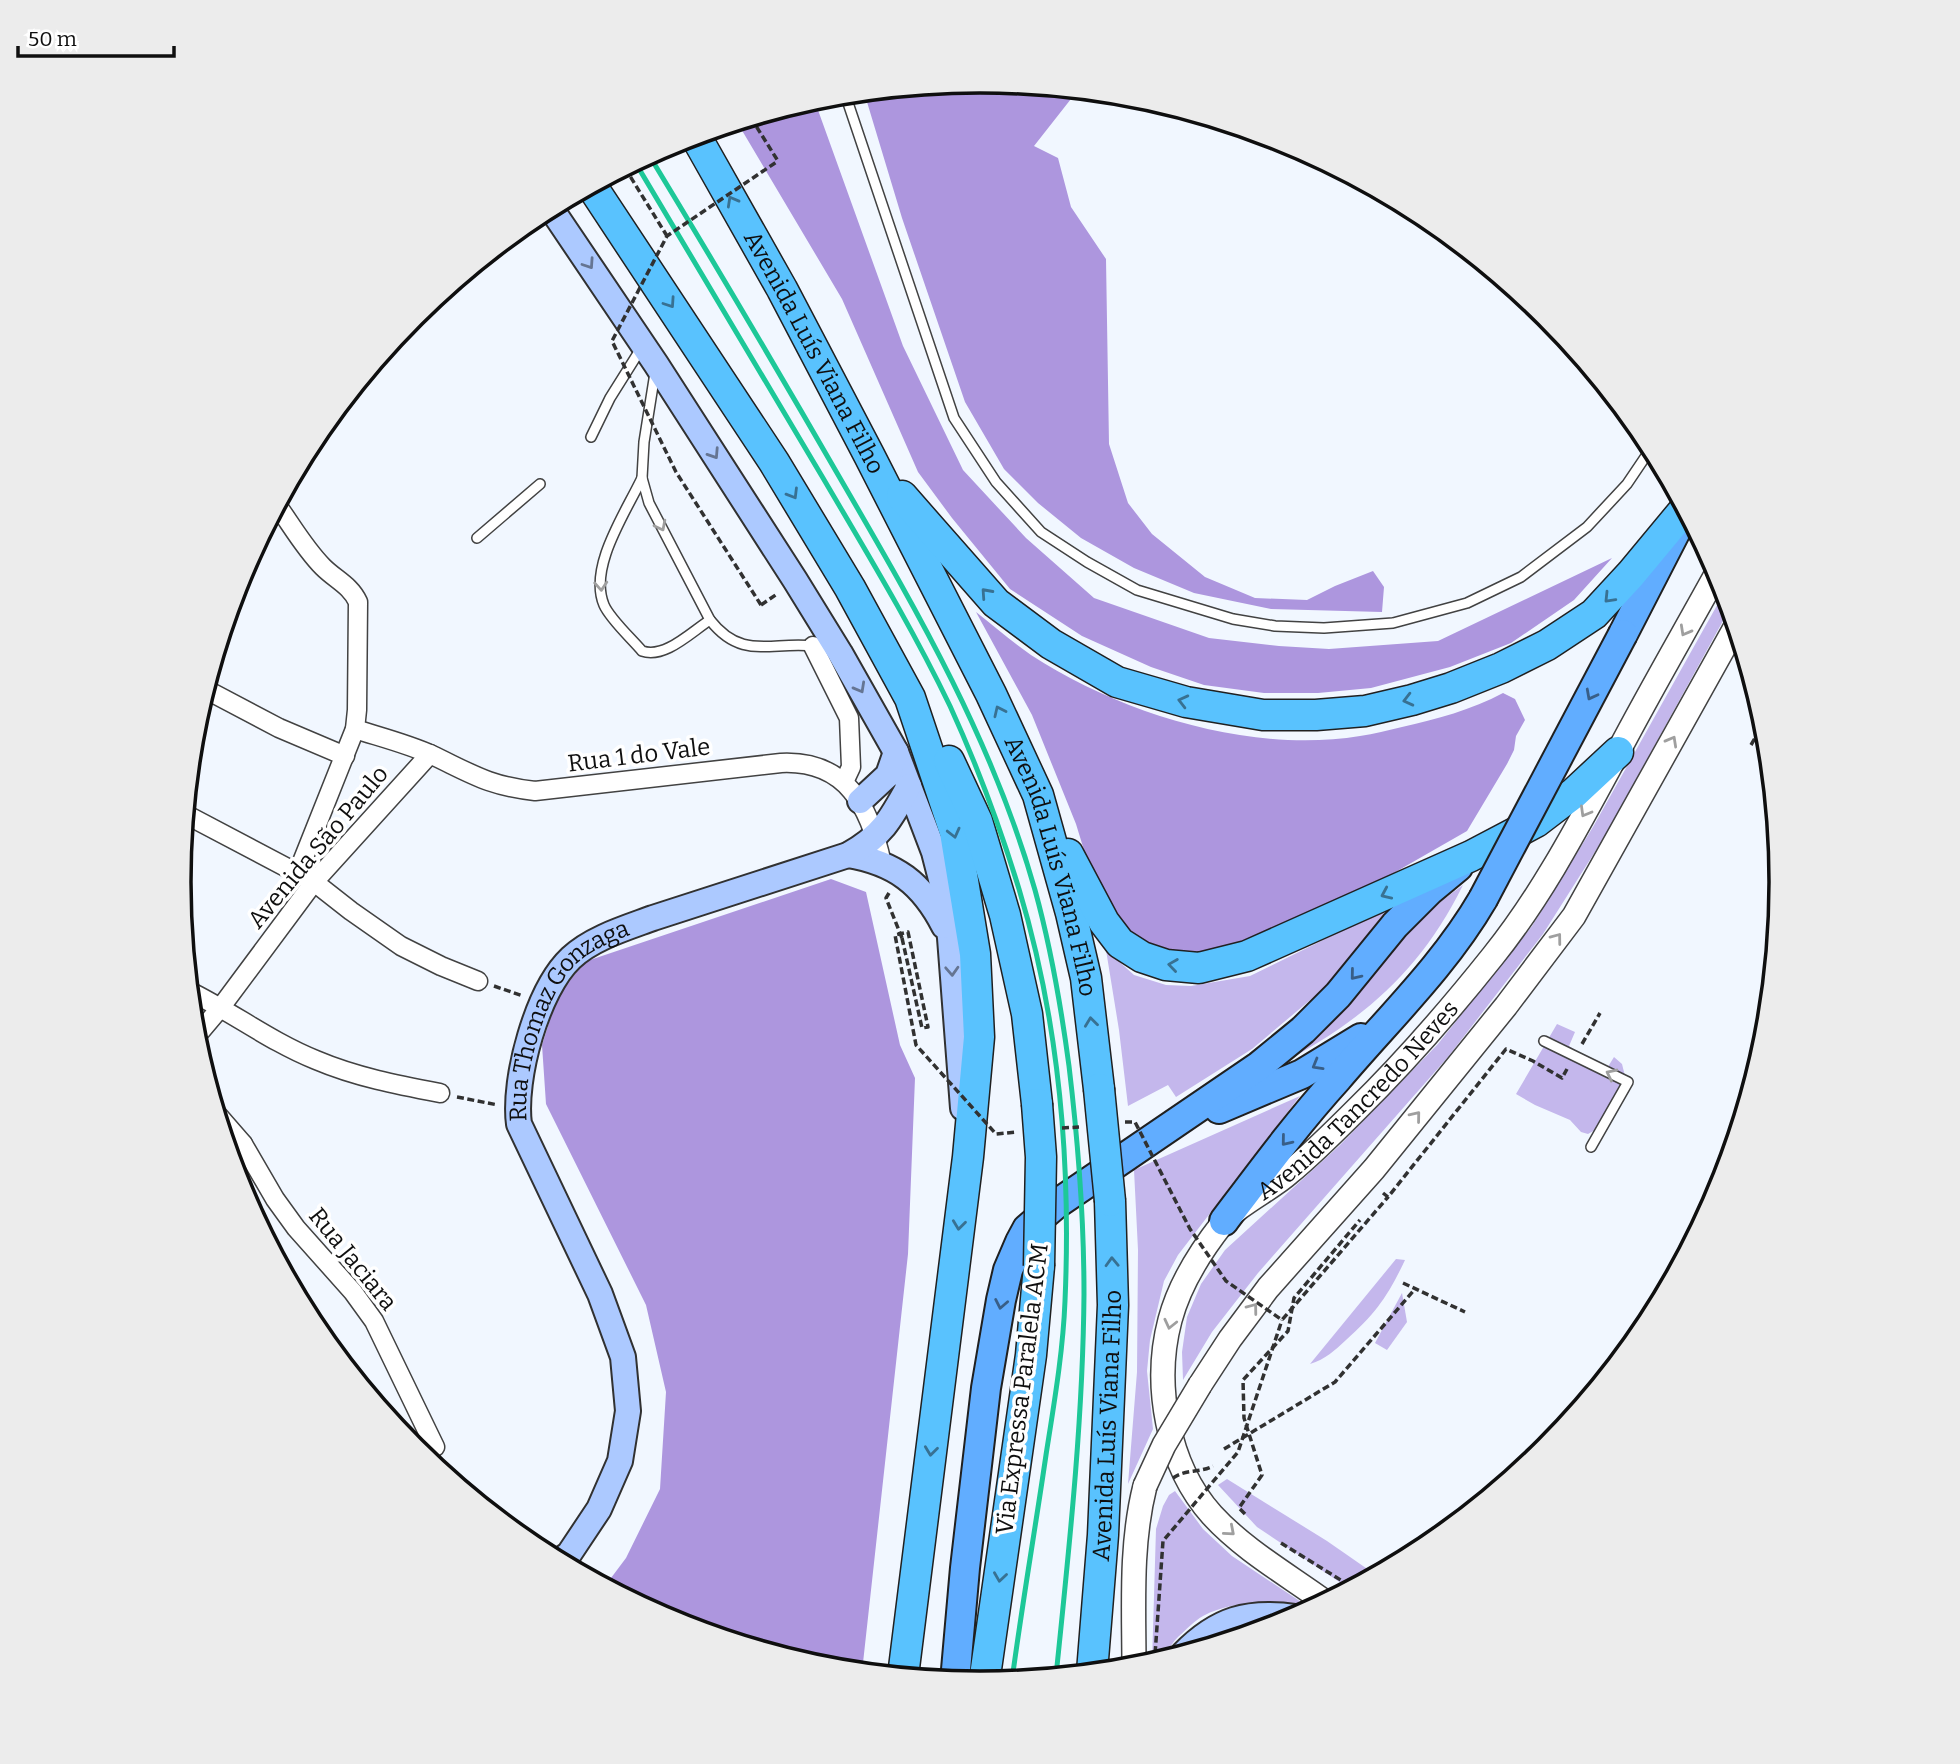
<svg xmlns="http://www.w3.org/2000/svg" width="1960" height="1764" font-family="Bitter,serif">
  <rect width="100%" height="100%" fill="#f1f7ff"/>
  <g fill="#c4b7ec">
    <path d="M 1725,591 L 1730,608 L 1605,836 L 1543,934 L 1448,1057 L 1258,1273 L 1212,1332 L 1183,1380 L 1182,1352 L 1187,1317 L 1201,1284 L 1225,1250 L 1339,1146 L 1438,1044 L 1532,926 L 1593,827 Z"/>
    <path d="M 1463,885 C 1420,972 1363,1020 1279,1065 C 1338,1004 1394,934 1463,885 Z"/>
    <path d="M 1388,908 L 1328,985 L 1252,1049 L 1176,1097 L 1168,1085 L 1128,1106 L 1119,1030 L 1106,950 L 1134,975 L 1166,985 L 1191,986 L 1250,976 Z"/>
    <path d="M 1557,1024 L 1575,1032 L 1569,1046 L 1606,1070 L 1614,1057 L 1622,1064 L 1625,1076 L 1595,1130 L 1588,1134 L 1581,1132 L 1570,1120 L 1535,1105 L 1516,1094 Z"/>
    <path d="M 1300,1096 L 1178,1255 L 1164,1281 L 1150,1340 L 1147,1371 L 1153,1429 L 1128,1484 L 1137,1372 L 1138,1250 L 1134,1170 Z"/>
    <path d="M 1396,1259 L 1405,1260 C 1388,1296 1376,1313 1346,1340 C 1334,1351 1326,1359 1310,1364 Z"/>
    <path d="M 1402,1293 L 1407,1322 L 1387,1350 L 1375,1343 Z"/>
    <path d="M 1227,1479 L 1327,1541 L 1376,1575 L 1350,1589 L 1257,1527 L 1218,1485 Z"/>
    <path d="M 1175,1491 L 1203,1529 L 1232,1556 L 1310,1608 C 1273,1603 1238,1598 1203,1616 C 1194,1621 1186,1630 1178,1637 C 1169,1646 1164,1660 1152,1663 L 1156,1529 L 1163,1506 L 1169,1495 Z"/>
  </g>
  <g fill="#ad96de">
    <path d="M 980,81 L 1078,90 L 1034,146 L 1058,158 L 1071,207 L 1106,259 L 1109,444 L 1128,503 L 1152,534 L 1205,577 L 1255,598 L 1307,600 L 1335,586 L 1373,571 L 1384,587 L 1382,612 L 1271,609 L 1194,593 L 1134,568 L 1081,538 L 1038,503 L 1004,469 L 965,402 L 902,218 L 864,92 Z"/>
    <path d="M 814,99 L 903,346 L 963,470 L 1026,538 L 1094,598 L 1209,638 L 1279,646 L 1329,649 L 1438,641 L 1612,558 L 1574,600 L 1511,643 L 1450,667 L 1371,688 L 1318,693 L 1264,693 L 1204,685 L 1151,667 L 1082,636 L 1010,589 L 952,518 L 918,472 L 842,299 L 737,122 Z"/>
    <path d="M 976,612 C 994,626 1012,642 1031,655 C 1121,714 1252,754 1360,736 C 1374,734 1388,730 1402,727 C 1436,719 1472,710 1503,693 L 1515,699 L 1525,720 L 1516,736 L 1514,750 L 1507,764 L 1467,831 L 1364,890 L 1256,942 L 1188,957 L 1144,946 L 1113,920 L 1091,873 L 1076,824 L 1032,715 Z"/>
    <path d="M 831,879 L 866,892 L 900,1045 L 915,1078 L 908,1254 L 862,1672 L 823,1668 L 673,1622 L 605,1586 L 626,1558 L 660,1489 L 666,1392 L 646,1305 L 546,1104 L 542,1045 L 557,997 L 584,962 Z"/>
  </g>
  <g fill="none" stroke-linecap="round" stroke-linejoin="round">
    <g stroke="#424242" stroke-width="12">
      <g id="service">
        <path d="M 845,94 L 954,418 L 996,482 L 1041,532 L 1087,562 L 1137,590 L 1233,619 L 1275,626 L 1324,628 L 1393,623 L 1467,603 L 1521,577 L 1587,527 L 1627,484 L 1652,447"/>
        <path d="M 655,373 L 644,442 L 642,478 L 649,503 L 710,620 C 742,661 771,641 814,646"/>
        <path d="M 591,437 L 610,398 L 642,347"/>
        <path d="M 642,478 C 626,512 588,567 604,605 C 610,619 631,638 642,651 C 665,659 691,632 710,620"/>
        <path d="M 477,538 L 540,484"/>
        <path d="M 1544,1041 L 1628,1082 L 1591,1147"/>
      </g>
    </g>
    <g stroke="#424242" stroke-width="21">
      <g id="minor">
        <path d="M 277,505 C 292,526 305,549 323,567 C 336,580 350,585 358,602 L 357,710 L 355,729 L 298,872"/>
        <path d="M 813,646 L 849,718 L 851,767 L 844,782"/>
        <path d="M 205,689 L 279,728 L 345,756"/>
        <path d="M 355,729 C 380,737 408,744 432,755 C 472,774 489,786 535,791 L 781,763 C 846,760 870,806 882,864"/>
        <path d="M 185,814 L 314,882 L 351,911 L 401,946 L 441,966 L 478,981"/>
        <path d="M 189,991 C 232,1012 271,1042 316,1060 C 356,1077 398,1085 440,1093"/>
        <path d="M 194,1039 L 221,1007 L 314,882 L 430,754"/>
        <path d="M 216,1113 L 243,1144 L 275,1199 L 296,1228 L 353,1292 L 374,1321 L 435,1447"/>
        <path d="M 229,1156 L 243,1144"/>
      </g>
    </g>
    <g stroke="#424242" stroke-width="26">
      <g id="tertiary">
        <path d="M 1200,1385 L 1230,1339 L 1268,1288 L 1374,1169 L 1506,1006 L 1574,916 L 1736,626"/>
        <path id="s1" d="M 1325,1602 C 1288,1575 1244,1550 1212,1515 C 1167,1465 1153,1384 1170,1320 C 1179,1286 1200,1252 1222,1224 C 1238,1204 1270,1190 1289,1173 C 1312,1154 1334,1132 1355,1111 C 1404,1063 1450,1010 1493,956 C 1543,894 1580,822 1618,752 C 1650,691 1685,631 1718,571"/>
        <path d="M 1134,1668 C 1134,1607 1130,1545 1145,1486"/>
      </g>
    </g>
    <g stroke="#313131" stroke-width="28">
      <g id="secondary">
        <path d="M 550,207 L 656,364 L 795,580 L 840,653 L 896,752 L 934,852 L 944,891 L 950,938 L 963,1108"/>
        <path d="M 860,801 L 888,775 L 896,752"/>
        <path d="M 848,855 C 895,863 922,883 944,926"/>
        <path id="s2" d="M 559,1561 L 569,1554 L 599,1509 L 620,1461 L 628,1411 L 623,1357 L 600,1294 L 519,1124 C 513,1079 537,990 571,958 C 592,938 626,928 653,918 L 848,855 C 882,836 891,819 909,786"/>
        <path d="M 1183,1654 C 1217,1619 1248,1610 1296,1617"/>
      </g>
    </g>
    <g stroke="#202020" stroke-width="32">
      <g id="primary">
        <path d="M 1623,634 L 1677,529"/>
        <path d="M 1219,1109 L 1302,1074 L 1361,1038"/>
        <path d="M 1224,1221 C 1261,1172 1297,1123 1338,1078 C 1388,1019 1444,966 1483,899"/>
        <path d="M 955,1681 L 965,1568 L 986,1388 L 1001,1300 L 1008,1270 L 1020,1242 L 1027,1229 L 1055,1205 L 1259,1066 L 1303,1030 L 1338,995 L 1395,925 L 1429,891 L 1458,867"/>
      </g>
    </g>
    <g stroke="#202020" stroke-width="33">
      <g id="trunk">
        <path id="s3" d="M 695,135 L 782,289 L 869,455 L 991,694 L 1038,795 L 1071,913 L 1086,978 L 1099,1089"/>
        <path d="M 591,185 L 774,462 L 850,588 L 910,698 L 955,832 L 975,954 L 979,1037 L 968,1157 L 903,1676"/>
        <path d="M 902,496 L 996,603 L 1051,644 L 1117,682 L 1186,702 L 1263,715 L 1316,715 L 1365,711 L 1412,700 L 1451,688 L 1501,668 L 1547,645 L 1594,614 L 1631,574 L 1685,509"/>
        <path d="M 949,761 L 977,821 L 1005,915 L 1027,1014 L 1037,1104"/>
        <path d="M 1068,854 L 1104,922 L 1120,943 L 1142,957 L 1166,965 L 1199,968 L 1247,956 L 1471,856 L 1536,822 L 1574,793 L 1618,752"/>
        <path id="s4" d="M 1092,1672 L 1103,1535 L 1113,1305 L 1110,1201"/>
        <path d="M 984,1683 L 1031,1355 L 1039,1266"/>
      </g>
    </g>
    <g stroke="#313131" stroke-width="3.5" stroke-dasharray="7 3.5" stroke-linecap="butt">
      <path d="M 751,118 L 778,161"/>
      <path d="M 625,168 L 667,236"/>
      <path d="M 761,605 L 777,594"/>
      <path d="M 1751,745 L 1765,721"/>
      <path d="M 889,893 L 886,898 L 902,938"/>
      <path d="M 494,986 L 523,996"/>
      <path d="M 1582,1044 L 1600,1013"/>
      <path d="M 457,1097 L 498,1105"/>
      <path d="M 1383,1193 L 1388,1197 L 1506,1049 L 1533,1061 L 1562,1078 L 1567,1069"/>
      <path d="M 1403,1283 L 1465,1312"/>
      <path d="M 1224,1449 L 1335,1382 L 1415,1289"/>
      <path d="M 1245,1514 L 1239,1508 L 1262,1475 L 1244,1418 L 1243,1380 L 1288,1331 L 1294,1298 L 1360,1220"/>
      <path d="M 1281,1543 L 1352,1587"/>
    </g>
    <use href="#service" stroke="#fff" stroke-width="9"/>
    <use href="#minor" stroke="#fff" stroke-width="18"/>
    <use href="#tertiary" stroke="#fff" stroke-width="23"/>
    <use href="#secondary" stroke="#acc9ff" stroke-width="24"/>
    <use href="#primary" stroke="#61adff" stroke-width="28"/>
    <use href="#trunk" stroke="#59c2fe" stroke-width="30"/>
    <g stroke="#1dc898" stroke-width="5">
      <path d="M 649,155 C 715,264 780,374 844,485 C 920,616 993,742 1035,890 C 1051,948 1061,1006 1069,1066 C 1078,1141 1084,1217 1084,1294 C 1083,1421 1069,1549 1056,1676"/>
      <path d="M 635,162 C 698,267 761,372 823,478 C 867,553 912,627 950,706 C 977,765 1000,827 1019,889 C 1059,1021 1071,1163 1065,1301 C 1063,1352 1054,1404 1046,1455 C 1035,1530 1022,1605 1012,1680"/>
    </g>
    <g stroke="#424242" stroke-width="26" stroke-linecap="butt">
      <path id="tertiary-bridge" d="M 1145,1486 L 1164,1445 L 1200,1385"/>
    </g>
    <g stroke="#202020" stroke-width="32" stroke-linecap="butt">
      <path id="primary-bridge" d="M 1483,899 L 1623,634"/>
    </g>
    <g stroke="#202020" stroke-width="33" stroke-linecap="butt">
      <g id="trunk-bridge">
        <path d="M 1099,1089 L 1110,1201"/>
        <path d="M 1037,1104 L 1041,1157 L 1039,1266"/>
      </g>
    </g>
    <g stroke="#313131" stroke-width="3.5" stroke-dasharray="7 3.5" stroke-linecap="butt">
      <path d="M 761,605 L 676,472 L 612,341 L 667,236 L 778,161"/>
      <path d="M 902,938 L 922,1028 L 928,1027 L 908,932 L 895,935 L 916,1045 L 996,1134 L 1016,1132"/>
      <path d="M 1125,1122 L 1135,1122 L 1190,1229 L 1226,1281 L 1282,1320 L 1388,1197"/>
      <path d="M 1062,1128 L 1079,1127"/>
      <path d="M 1173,1478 C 1185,1469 1200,1473 1213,1466"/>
      <path d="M 1140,1667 L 1155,1655 L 1163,1541 L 1238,1452 L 1282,1320"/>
    </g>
    <use href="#tertiary-bridge" stroke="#fff" stroke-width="23"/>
    <use href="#primary-bridge" stroke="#61adff" stroke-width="28"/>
    <use href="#trunk-bridge" stroke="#59c2fe" stroke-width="30"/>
  </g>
  <defs><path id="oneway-chevron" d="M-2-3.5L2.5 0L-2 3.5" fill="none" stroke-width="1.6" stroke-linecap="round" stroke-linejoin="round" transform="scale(1.75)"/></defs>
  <g stroke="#387192">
    <use href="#oneway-chevron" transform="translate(732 201) rotate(-119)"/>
    <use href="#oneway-chevron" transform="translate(670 303) rotate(56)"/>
    <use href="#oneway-chevron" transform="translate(793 494) rotate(59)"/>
    <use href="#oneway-chevron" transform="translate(986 593) rotate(-132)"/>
    <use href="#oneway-chevron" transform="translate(1609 598) rotate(134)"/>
    <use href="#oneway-chevron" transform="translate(1408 700) rotate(166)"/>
    <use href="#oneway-chevron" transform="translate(1183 701) rotate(-166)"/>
    <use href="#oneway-chevron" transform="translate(999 711) rotate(-115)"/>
    <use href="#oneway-chevron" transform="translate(954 833) rotate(76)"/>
    <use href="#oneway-chevron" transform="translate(1386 894) rotate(156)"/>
    <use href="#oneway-chevron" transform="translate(1173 965) rotate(-172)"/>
    <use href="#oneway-chevron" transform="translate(1091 1022) rotate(-97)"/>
    <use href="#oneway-chevron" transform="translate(959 1225) rotate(97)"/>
    <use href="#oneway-chevron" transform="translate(1112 1262) rotate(-92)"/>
    <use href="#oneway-chevron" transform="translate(931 1451) rotate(97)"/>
    <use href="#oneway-chevron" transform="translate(1000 1577) rotate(98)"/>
  </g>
  <g stroke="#657593">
    <use href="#oneway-chevron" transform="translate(589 264) rotate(56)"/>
    <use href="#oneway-chevron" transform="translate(714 454) rotate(57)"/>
    <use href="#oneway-chevron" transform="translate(860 688) rotate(61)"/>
    <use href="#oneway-chevron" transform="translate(952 971) rotate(87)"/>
  </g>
  <g stroke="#9f9f9f">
    <use href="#oneway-chevron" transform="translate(661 526) rotate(63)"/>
    <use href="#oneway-chevron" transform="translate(601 586) rotate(86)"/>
    <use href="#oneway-chevron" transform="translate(1685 631) rotate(119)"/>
    <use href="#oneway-chevron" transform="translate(1672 741) rotate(-61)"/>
    <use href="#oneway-chevron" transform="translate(1585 812) rotate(120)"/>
    <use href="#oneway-chevron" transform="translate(1557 938) rotate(-53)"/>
    <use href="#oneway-chevron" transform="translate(1611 1074) rotate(-154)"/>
    <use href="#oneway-chevron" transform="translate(1416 1116) rotate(-51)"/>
    <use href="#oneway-chevron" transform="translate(1253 1308) rotate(-53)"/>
    <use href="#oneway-chevron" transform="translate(1170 1324) rotate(103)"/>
    <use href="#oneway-chevron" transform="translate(1230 1531) rotate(41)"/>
  </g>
  <g stroke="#385e87">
    <use href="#oneway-chevron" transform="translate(1591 695) rotate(118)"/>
    <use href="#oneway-chevron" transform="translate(1355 975) rotate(129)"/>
    <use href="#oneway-chevron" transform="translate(1317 1065) rotate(150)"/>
    <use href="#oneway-chevron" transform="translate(1286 1141) rotate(129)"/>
    <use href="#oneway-chevron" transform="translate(1001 1304) rotate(101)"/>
  </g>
  <g text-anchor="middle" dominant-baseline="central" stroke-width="7" stroke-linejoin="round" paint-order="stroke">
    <g font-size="24" fill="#0f0f0f" stroke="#fff">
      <text stroke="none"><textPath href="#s3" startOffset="248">Avenida Luís Viana Filho</textPath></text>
      <text transform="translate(639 755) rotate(-7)">Rua 1 do Vale</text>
      <text transform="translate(318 847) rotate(-50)">Avenida São Paulo</text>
      <text stroke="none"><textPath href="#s3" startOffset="816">Avenida Luís Viana Filho</textPath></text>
      <text stroke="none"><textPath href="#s2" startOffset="602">Rua Thomaz Gonzaga</textPath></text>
      <text stroke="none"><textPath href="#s1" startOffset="644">Avenida Tancredo Neves</textPath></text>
      <text transform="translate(353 1259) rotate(51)">Rua Jaciara</text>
      <text transform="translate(1022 1389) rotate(-83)">Via Expressa Paralela ACM</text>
      <text stroke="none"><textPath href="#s4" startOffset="247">Avenida Luís Viana Filho</textPath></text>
    </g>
  </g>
  <path d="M0 0H1960V1764H0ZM191 882a789 789 0 1 1 1578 0a789 789 0 1 1-1578 0Z" fill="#ececec" fill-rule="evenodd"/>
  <path fill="none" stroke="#0f0f0f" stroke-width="3.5" d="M191 882a789 789 0 1 1 1578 0a789 789 0 1 1-1578 0Z"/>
  <path d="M18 46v10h156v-10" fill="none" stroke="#0f0f0f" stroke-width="3.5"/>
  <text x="28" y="46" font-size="21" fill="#0f0f0f" stroke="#ffffff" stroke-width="5" paint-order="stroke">50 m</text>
</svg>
